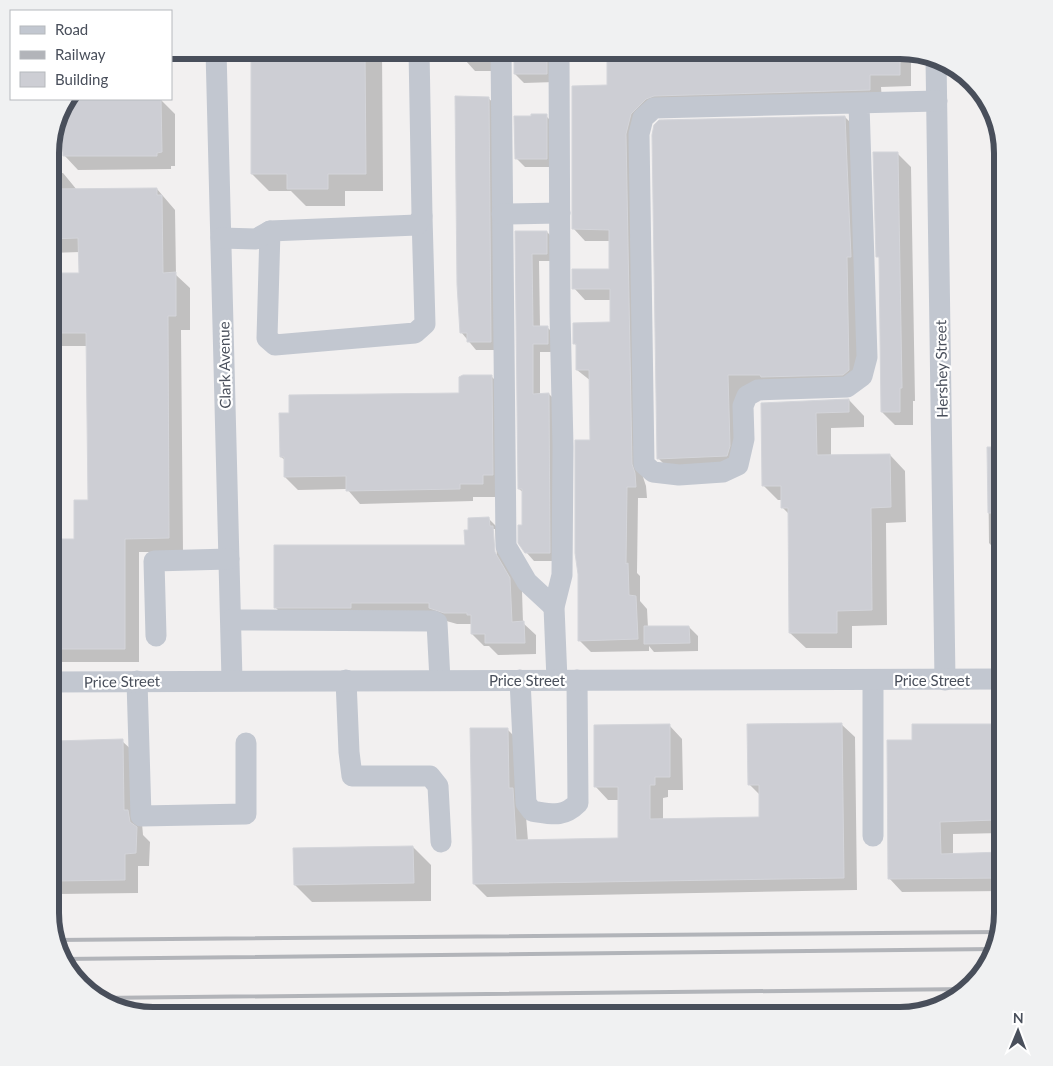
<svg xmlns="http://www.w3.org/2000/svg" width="1053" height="1066" font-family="Lato,sans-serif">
  <rect width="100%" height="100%" fill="#f2f0f0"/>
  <g fill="#0003" fill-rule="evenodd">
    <path d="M 252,50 L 382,50 L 383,191 L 345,191 L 345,206 L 306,206 L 291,191 L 269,191 L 252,174 Z"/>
    <path d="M 456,50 L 506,50 L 500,71 L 475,71 Z"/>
    <path d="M 608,50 L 911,51 L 911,86 L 881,87 L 882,101 L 666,107 L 645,121 L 643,477 L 646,486 L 647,498 L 638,498 L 637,573 L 640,576 L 640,601 L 647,609 L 648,628 L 689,627 L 698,636 L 698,651 L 654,652 L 649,646 L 649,651 L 591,652 L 579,640 L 592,441 L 591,381 L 577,370 L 577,346 L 574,343 L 611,323 L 611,300 L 585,300 L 574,288 L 611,270 L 610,241 L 585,241 L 574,229 L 608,86 Z"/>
    <path d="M 546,58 L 555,67 L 555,82 L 524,83 L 515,74 Z"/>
    <path d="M 488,98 L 497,106 L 499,350 L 476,350 L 461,332 Z"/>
    <path d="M 67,99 L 160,99 L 175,114 L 175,166 L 171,166 L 171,169 L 78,170 L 64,155 L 64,147 L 50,148 L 60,107 Z"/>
    <path d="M 546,116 L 555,125 L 555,167 L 525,167 L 516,158 Z"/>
    <path d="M 845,117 L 858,130 L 862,384 L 741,388 L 742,460 L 671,471 L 658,458 Z"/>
    <path d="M 897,153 L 911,167 L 915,401 L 913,401 L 913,425 L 895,425 L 882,412 L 880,259 L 878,256 Z"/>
    <path d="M 63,173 L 77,190 L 157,189 L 175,210 L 176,275 L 190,288 L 190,330 L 181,330 L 183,552 L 139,552 L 139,662 L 50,662 L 50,541 L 76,540 L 89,501 L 88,346 L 50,346 L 50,274 L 80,274 L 80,252 L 50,253 L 50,174 Z"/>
    <path d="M 517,232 L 547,232 L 555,240 L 555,261 L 539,261 L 540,327 L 547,327 L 555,335 L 556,352 L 540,352 L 540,395 L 549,394 L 557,402 L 557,561 L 534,561 L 526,552 L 524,493 L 519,489 Z"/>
    <path d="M 991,317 L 1003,317 L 1003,557 L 989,543 L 988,448 L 992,448 Z"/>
    <path d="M 491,376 L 505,390 L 496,497 L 473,497 L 473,501 L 360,504 L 347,489 L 298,490 L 285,477 L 285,460 L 281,457 L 460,394 Z"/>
    <path d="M 849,400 L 864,416 L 864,427 L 831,428 L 831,456 L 890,455 L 905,471 L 906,522 L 886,523 L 887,625 L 852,626 L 852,648 L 806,648 L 790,633 L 789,514 L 782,507 L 782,500 L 778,500 L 763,485 L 762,404 Z"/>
    <path d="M 489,519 L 501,531 L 522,591 L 523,623 L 536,635 L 536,654 L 498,655 L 489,646 L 484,646 L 472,634 L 472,624 L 457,624 L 443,620 L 287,619 L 275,607 L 467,546 L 470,531 ZM 492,529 L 495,529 L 497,558 L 494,558 Z"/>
    <path d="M 841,724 L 855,737 L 857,890 L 487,897 L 474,884 L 507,729 L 520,742 L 528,841 L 620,840 L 619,800 L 608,800 L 595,786 L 669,725 L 682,739 L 683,790 L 668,790 L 668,797 L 663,798 L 663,820 L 760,818 L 760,795 L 749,784 Z"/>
    <path d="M 993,725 L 1003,735 L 1003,833 L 953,834 L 953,855 L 1003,854 L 1003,891 L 902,892 L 889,878 L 913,741 Z"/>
    <path d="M 122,741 L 136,754 L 143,835 L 150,842 L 149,866 L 138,866 L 138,893 L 59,894 L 59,902 L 50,902 L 50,743 Z"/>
    <path d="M 413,847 L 431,865 L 431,901 L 312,902 L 295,885 Z"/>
  </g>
  <g fill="#cdced4" stroke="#d4d5da">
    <path d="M 251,50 L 365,50 L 366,174 L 328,174 L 328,189 L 287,189 L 287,174 L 251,174 Z"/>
    <path d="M 607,50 L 900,50 L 900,75 L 870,75 L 870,90 L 654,96 L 646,99 L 631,114 L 626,134 L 632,464 L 635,473 L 636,487 L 627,487 L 626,564 L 628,563 L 629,595 L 636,596 L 638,639 L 578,641 L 578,574 L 575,553 L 575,440 L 590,440 L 589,370 L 576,370 L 576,344 L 573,344 L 573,323 L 610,322 L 610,289 L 572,289 L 572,269 L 609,269 L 609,230 L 572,229 L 572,86 L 607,85 Z"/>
    <path d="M 547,57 L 547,74 L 514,74 L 514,58 Z"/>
    <path d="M 455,96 L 489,97 L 491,342 L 467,342 L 467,333 L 460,333 L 457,284 Z"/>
    <path d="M 67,99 L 161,99 L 162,152 L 157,153 L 157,156 L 63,156 L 62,134 L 53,134 L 60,107 Z"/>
    <path d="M 531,114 L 547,114 L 547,159 L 515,159 L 514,116 L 531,116 Z"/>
    <path d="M 845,116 L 851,257 L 847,257 L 849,370 L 843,375 L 761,377 L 760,375 L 728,375 L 730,446 L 727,456 L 657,459 L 652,135 L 654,125 L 659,120 Z"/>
    <path d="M 873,152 L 898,152 L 902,388 L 900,388 L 900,412 L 881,412 L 879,257 L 876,257 Z"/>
    <path d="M 157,188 L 157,195 L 162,195 L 163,273 L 176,272 L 176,316 L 168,316 L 169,538 L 125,539 L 125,649 L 50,649 L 50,539 L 74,539 L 74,500 L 88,500 L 86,333 L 50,333 L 50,273 L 79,273 L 78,238 L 50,239 L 50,189 Z"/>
    <path d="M 515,231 L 547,231 L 547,254 L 532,254 L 533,326 L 548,326 L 548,344 L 533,344 L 533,394 L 549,393 L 550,553 L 525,553 L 518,543 L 518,525 L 522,525 L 522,489 L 518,489 Z"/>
    <path d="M 463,375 L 492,375 L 493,475 L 483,475 L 483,484 L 460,484 L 460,489 L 346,491 L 346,476 L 284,477 L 284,457 L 280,457 L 279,413 L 289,413 L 289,395 L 459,393 L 459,377 Z"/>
    <path d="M 849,399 L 849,412 L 816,413 L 817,455 L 890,454 L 891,507 L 871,508 L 872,610 L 837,611 L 837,633 L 789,633 L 788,508 L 781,508 L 781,486 L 762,486 L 761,403 Z"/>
    <path d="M 987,447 L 1003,447 L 1003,513 L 988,513 Z"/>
    <path d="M 489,517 L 490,526 L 493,526 L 495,552 L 510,578 L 512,622 L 524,621 L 525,643 L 485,643 L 485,634 L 471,634 L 471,615 L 467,615 L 467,613 L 444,613 L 429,608 L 429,603 L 351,603 L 351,608 L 274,608 L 274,545 L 465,545 L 464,530 L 468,530 L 468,518 Z"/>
    <path d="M 644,626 L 689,626 L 690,643 L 644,644 Z"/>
    <path d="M 842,723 L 844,878 L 473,884 L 470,728 L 508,728 L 509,788 L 513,788 L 516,840 L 618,838 L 618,787 L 594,787 L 594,725 L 670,724 L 670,777 L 655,777 L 655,785 L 650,785 L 650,819 L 759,817 L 759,785 L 748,785 L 747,724 Z"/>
    <path d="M 912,724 L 994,724 L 995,820 L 940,822 L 941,854 L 1003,852 L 1003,878 L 888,879 L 887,740 L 912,740 Z"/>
    <path d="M 123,739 L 124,810 L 128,810 L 130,822 L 137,827 L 136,853 L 125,854 L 125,880 L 57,881 L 55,741 Z"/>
    <path d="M 413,846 L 414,883 L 294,885 L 293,848 Z"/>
  </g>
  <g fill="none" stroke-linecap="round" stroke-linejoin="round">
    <g stroke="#c2c7d0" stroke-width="21">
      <path d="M 216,50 L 232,680"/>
      <path d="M 501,50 L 506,546 L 527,582 L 554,607"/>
      <path d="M 936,58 L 945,680"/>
      <path d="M 859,104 L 867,357 L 862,376 L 847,387 L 758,390 L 747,396 L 743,406 L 744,439 L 738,465 L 723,472 L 679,475 L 653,472 L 644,464 L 639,134 L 643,118 L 654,108 L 937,101"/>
      <path d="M 502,214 L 560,213"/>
      <path d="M 270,231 L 267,338 L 275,345 L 415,333 L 425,324 L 422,216"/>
      <path d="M 221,238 L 256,239 L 270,231 L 417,225 L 422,216 L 419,50"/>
      <path d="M 231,620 L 433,621 L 437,623 L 440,680"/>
      <path d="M 156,636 L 154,561 L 229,559"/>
      <path d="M 346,680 L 349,752 L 352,776 L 430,776 L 438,786 L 441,842"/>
      <path d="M 520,680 L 526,803 L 532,811 C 552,814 563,818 578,803 L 577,680"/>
      <path d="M 557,680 L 554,607 L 562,575 L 563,447 L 560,313 L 559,50"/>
      <path d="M 873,680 L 873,836"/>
      <path d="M 137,681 L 141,816 L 246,814 L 246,743"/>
      <path d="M 50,682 L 1003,679"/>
    </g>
    <g stroke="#b2b4b9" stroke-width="4">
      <path d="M 55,940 L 999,932"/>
      <path d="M 62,959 L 995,949"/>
      <path d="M 97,998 L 970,989"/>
    </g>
  </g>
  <g text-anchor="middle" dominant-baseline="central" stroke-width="4.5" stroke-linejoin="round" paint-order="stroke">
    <g font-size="15" fill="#494f5b" stroke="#fff">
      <text transform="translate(224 365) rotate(-91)">Clark Avenue</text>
      <text transform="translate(941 369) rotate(-91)">Hershey Street</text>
      <text x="527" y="680">Price Street</text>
      <text x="932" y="680">Price Street</text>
      <text transform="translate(122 681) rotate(-1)">Price Street</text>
    </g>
  </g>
  <path d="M0 0H1053V1066H0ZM153 59H900A94 94 0 0 1 994 153V913A94 94 0 0 1 900 1007H153A94 94 0 0 1 59 913V153A94 94 0 0 1 153 59Z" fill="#f0f1f2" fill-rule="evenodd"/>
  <path fill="none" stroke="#494f5b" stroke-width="6" d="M153 59H900A94 94 0 0 1 994 153V913A94 94 0 0 1 900 1007H153A94 94 0 0 1 59 913V153A94 94 0 0 1 153 59Z"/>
  <rect x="10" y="10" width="162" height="90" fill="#ffffff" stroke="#b6b9bd"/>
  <rect x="20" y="26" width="25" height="8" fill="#c2c7d0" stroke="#b6b9bd"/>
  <text x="55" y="35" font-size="15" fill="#494f5b">Road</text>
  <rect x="20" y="51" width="25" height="8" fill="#b2b4b9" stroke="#b6b9bd"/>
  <text x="55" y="60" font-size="15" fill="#494f5b">Railway</text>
  <rect x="20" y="72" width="25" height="15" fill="#cdced4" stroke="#b6b9bd"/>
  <text x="55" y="85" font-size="15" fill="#494f5b">Building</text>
  <g transform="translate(1018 1031) rotate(1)" stroke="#ffffff" stroke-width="4" paint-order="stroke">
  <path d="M0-4L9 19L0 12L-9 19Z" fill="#494f5b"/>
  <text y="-8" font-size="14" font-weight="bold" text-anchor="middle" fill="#494f5b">N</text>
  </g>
</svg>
